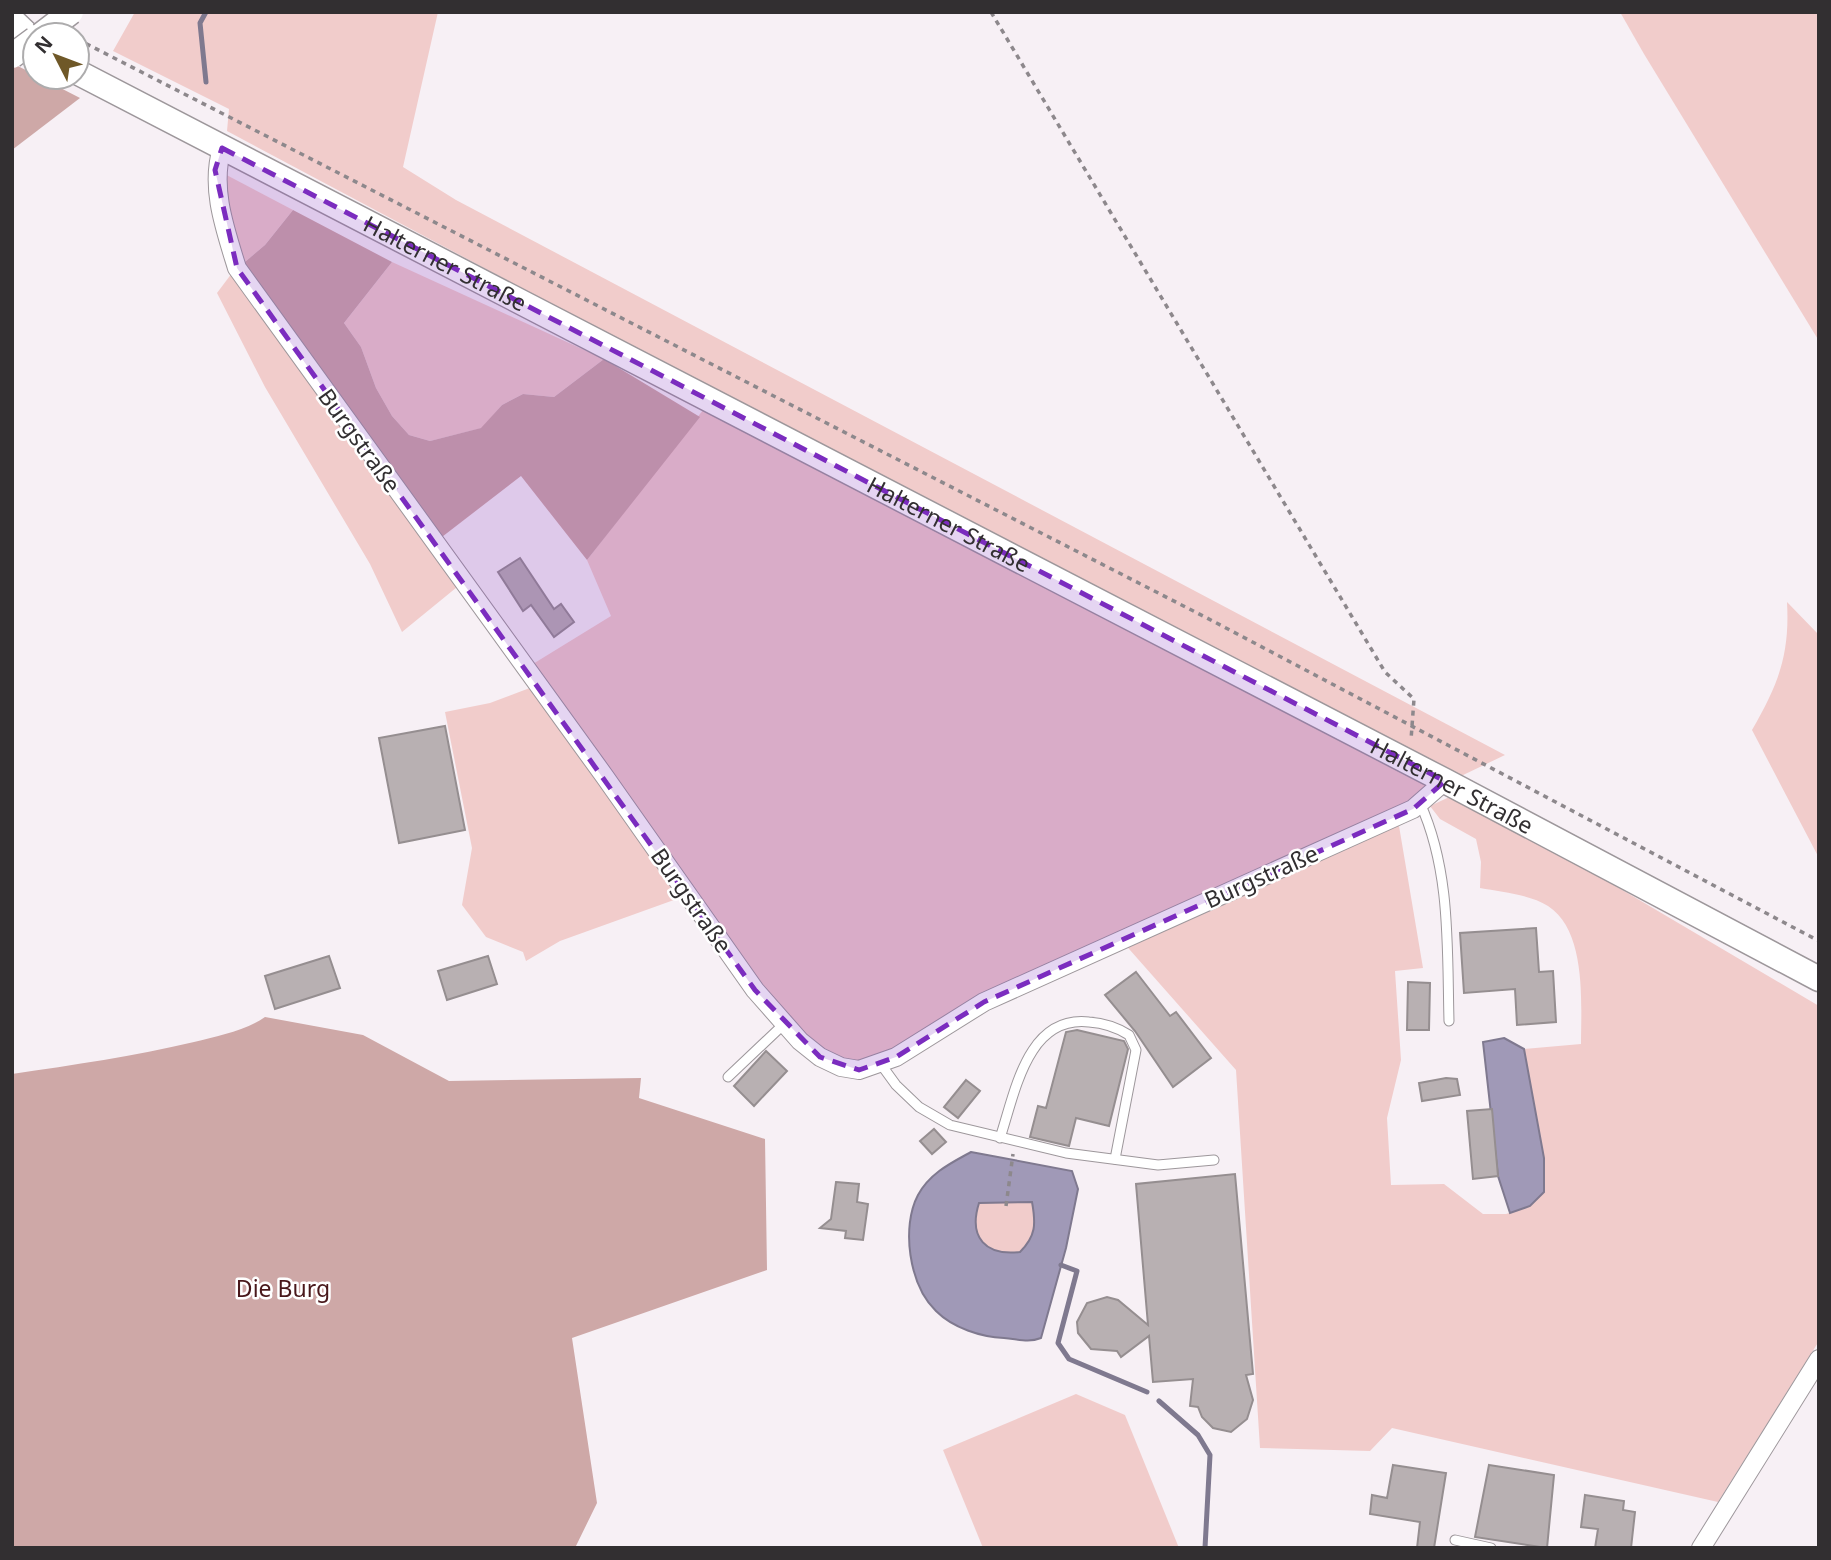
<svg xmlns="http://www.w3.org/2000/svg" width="1831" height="1560" font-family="'Noto Sans',sans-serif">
  <rect width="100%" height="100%" fill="#f7f0f5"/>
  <g fill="#f1cccb">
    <path d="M 135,12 L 438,12 L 403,167 L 456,200 L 1505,755 L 938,1026 L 858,1068 L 841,1064 L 780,1016 L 528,667 L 611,616 L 587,560 L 717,392 L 227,131 L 229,109 L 113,51 Z"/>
    <path d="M 1620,12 L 1819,12 L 1819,341 L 1644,54 Z"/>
    <path d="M 217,170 L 293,210 L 265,245 L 239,267 Z"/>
    <path d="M 392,262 L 604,359 L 554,397 L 523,394 L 502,405 L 482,428 L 430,441 L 409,435 L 392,416 L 376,388 L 361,347 L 344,323 Z"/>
    <path d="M 235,269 L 462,583 L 402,632 L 370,564 L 265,387 L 217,293 Z"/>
    <path d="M 1787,602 L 1819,635 L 1819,858 L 1752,730 C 1778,685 1790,655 1787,602 Z"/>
    <path d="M 535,686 L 685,896 L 560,941 L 526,961 L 523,952 L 486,937 L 462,905 L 472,848 L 445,712 L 490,703 Z"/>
    <path d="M 1458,793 L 1819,1006 L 1819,1341 L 1718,1502 L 1392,1428 L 1370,1451 L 1260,1448 L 1236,1070 L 1122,941 L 1398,820 L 1423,968 L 1395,971 L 1401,1060 L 1387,1118 L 1391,1185 L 1444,1184 L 1483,1214 L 1506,1214 L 1530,1206 L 1544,1192 L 1544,1158 L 1524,1049 L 1581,1044 C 1581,1004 1587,931 1548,906 C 1529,894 1501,892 1480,888 L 1481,862 L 1476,839 L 1440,819 L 1430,806 Z"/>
    <path d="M 1032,1202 C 1036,1223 1036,1235 1020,1252 C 985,1255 968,1238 979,1203 Z"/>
    <path d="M 1076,1394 L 1125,1415 L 1179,1548 L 983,1548 L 943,1450 Z"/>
  </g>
  <g fill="#cea8a7">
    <path d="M 12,63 L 80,98 L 12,150 Z"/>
    <path d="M 293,210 L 392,262 L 344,323 L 361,347 L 376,388 L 392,416 L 409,435 L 430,441 L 481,428 L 502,405 L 523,394 L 554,397 L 604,359 L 700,417 L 587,560 L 521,476 L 438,540 L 239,267 L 265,245 Z"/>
    <path d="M 265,1017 L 363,1035 L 449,1081 L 641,1078 L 639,1098 L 765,1139 L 767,1270 L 572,1338 L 597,1503 L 575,1548 L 12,1548 L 12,1074 C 74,1065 134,1056 194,1042 C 217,1036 245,1031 265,1017 Z"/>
  </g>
  <g fill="#a099b7" stroke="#7f798f" stroke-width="2" fill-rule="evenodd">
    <path d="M 1504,1038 L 1524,1049 L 1544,1158 L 1544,1192 L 1530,1206 L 1510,1213 L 1498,1176 L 1483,1042 Z"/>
    <path d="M 971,1152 L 1072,1171 L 1078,1189 L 1066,1248 L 1041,1338 C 1028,1343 1018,1339 1004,1338 C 981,1337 953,1328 936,1311 C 909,1285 901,1227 918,1195 C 930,1173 951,1163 971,1152 ZM 1032,1202 C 1036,1224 1036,1236 1020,1252 C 986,1256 968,1238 979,1203 Z"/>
  </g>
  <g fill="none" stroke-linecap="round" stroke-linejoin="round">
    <g stroke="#7f798f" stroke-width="5">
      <path d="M 206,12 L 200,23 L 206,82"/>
      <path d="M 1061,1265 L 1077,1271 L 1058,1343 L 1069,1359 L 1147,1392"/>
      <path d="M 1159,1401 L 1198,1435 L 1210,1455 L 1205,1548"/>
    </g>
  </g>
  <g fill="#b8b0b2" stroke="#958e90" stroke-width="2">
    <path d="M 520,558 L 554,609 L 561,604 L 574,622 L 554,637 L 531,605 L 523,611 L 498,572 Z"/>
    <path d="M 445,726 L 465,830 L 399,843 L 379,738 Z"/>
    <path d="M 1536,928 L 1539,972 L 1553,971 L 1556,1022 L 1517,1025 L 1515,989 L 1464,993 L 1460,933 Z"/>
    <path d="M 329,956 L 340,988 L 275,1009 L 265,976 Z"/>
    <path d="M 488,956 L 497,984 L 447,1000 L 438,971 Z"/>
    <path d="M 1136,972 L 1170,1016 L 1176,1012 L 1211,1058 L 1173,1087 L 1135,1031 L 1105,995 Z"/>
    <path d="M 1408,982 L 1430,983 L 1429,1030 L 1407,1030 Z"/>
    <path d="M 1077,1030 L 1124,1041 L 1128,1049 L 1109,1126 L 1076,1118 L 1069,1146 L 1030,1137 L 1038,1106 L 1046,1108 L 1066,1032 Z"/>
    <path d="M 766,1051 L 787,1071 L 754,1106 L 734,1086 Z"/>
    <path d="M 1446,1078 L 1457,1079 L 1460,1095 L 1422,1101 L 1419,1083 Z"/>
    <path d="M 966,1080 L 980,1091 L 958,1118 L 944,1107 Z"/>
    <path d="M 1492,1109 L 1498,1176 L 1473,1179 L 1467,1111 Z"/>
    <path d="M 934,1129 L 946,1142 L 932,1154 L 920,1141 Z"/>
    <path d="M 1235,1174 L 1253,1374 L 1246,1375 L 1253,1400 L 1247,1419 L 1231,1432 L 1213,1428 L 1202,1417 L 1198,1407 L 1190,1406 L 1193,1379 L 1153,1382 L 1149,1336 L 1121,1357 L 1117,1351 L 1091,1349 L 1078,1333 L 1077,1322 L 1087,1303 L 1107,1297 L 1118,1300 L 1148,1325 L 1136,1184 Z"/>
    <path d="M 836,1182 L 859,1184 L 857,1202 L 868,1204 L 863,1240 L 845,1238 L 846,1231 L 820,1228 L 831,1219 Z"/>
    <path d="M 1393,1465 L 1446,1473 L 1434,1548 L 1417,1548 L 1420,1522 L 1370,1514 L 1372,1495 L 1387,1498 Z"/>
    <path d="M 1489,1465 L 1554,1475 L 1547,1548 L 1475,1537 Z"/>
    <path d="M 1585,1495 L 1624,1501 L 1623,1510 L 1635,1512 L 1631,1548 L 1595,1548 L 1598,1529 L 1581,1527 Z"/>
  </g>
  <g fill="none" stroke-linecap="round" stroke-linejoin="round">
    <g stroke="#9d979b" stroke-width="11">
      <g id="service">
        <path d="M 1420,803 C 1451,871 1447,948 1449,1021"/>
        <path d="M 880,1063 L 896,1085 L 919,1107 L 950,1125 L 1066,1153 L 1158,1165 L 1214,1160"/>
        <path d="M 728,1077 L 784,1024"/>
        <path d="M 1000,1138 C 1015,1093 1027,1015 1089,1022 C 1103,1023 1118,1028 1129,1035 L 1136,1050 L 1115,1159"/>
        <path d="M 1455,1540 L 1491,1548"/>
      </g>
    </g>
    <g stroke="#9d979b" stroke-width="20">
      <g id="minor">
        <path d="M 222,148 C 210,188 225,229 237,268 L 605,777 L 755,990 L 800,1041 L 820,1057 L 841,1067 L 859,1070 L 896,1057 L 984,1002 L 1413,809 L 1445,781"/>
        <path d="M 1701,1548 L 1819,1359"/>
      </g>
    </g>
    <g stroke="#9d979b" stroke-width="27">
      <g id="secondary">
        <path d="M 12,20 L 35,42"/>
        <path id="s1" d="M 77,72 L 1445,781 L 1819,979"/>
      </g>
    </g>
    <g stroke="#8d888c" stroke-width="3.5" stroke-dasharray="5 5" stroke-linecap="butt">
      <path d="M 991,12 L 1385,672 L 1414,699 L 1411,740"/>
      <path d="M 77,39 L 1207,618 L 1819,941"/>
      <path d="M 1006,1206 L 1013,1154"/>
    </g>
    <use href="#service" stroke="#fff" stroke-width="9"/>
    <use href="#minor" stroke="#fff" stroke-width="18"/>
    <use href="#secondary" stroke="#fff" stroke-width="24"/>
    <g stroke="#9d979b" stroke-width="27" stroke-linecap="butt">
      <g id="secondary-bridge">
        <path d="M 41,35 L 71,12"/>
        <path d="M 12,56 L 35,39"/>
      </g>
    </g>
    <use href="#secondary-bridge" stroke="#fff" stroke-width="24"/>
  </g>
  <path fill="#7b2cbf" fill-opacity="0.2" stroke="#7b2cbf" stroke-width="5" stroke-dasharray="14 9" stroke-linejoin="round" d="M 222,148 L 1445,781 L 1413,809 L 984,1002 L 896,1057 L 859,1070 L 820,1057 L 755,990 L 237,268 L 215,170 Z"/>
  <g text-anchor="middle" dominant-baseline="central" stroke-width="5" stroke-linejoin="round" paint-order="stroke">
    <g font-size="23" fill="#322f31" stroke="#fff">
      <text stroke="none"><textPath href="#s1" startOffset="415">Halterner Straße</textPath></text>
      <text transform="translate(360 440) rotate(54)">Burgstraße</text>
      <text stroke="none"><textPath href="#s1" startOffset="982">Halterner Straße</textPath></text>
      <text stroke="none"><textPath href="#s1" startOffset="1549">Halterner Straße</textPath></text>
      <text transform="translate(1261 876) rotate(-24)">Burgstraße</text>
      <text transform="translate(692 900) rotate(55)">Burgstraße</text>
    </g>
    <g font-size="23" fill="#49181b" stroke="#fff">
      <text x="283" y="1288">Die Burg</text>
    </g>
  </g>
  <rect width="1831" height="1560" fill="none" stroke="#322f31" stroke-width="28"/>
  <g transform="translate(56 56) rotate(312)"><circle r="33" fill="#ffffff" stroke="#adacad" stroke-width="2"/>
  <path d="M0-5L12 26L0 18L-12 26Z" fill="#6f5828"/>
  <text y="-10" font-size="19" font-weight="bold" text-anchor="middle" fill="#322f31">N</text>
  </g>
</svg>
